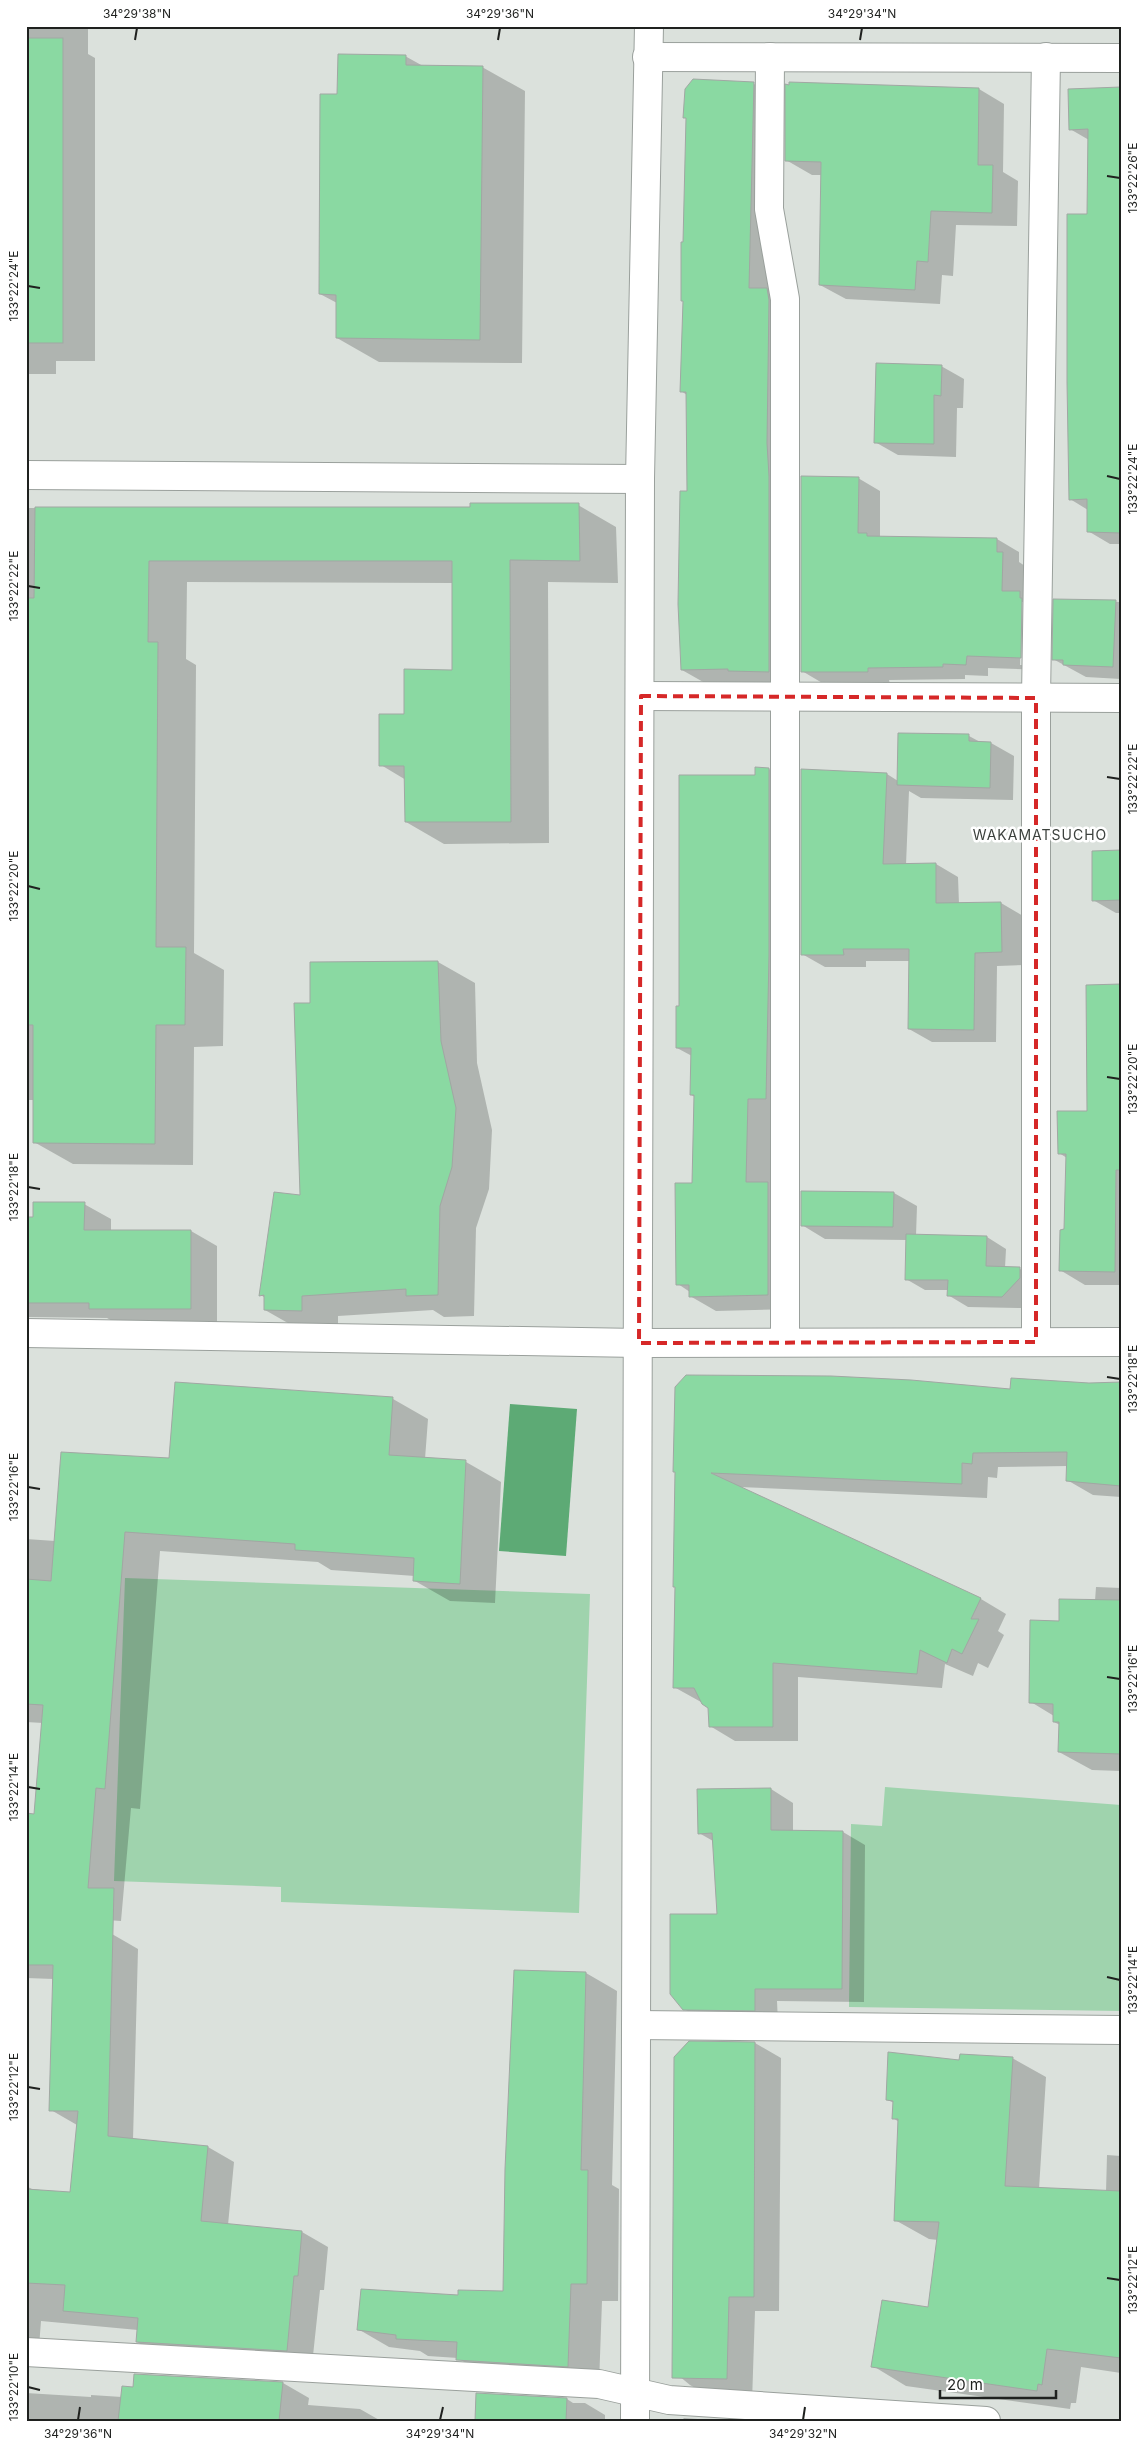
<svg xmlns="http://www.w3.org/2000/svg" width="1147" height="2447" font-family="Inter,sans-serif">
  <rect width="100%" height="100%" fill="#dbe1dc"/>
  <g fill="#9fd3ad">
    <path d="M 125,1578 L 590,1594 L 579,1913 L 281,1902 L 281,1887 L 114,1881 Z"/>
    <path d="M 885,1787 L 1121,1805 L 1121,2011 L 849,2007 L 851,1824 L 882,1826 Z"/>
  </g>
  <path fill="#5daa75" d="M 510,1404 L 577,1409 L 566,1556 L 499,1551 Z"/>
  <g fill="#0003" fill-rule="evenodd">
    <path d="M 26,26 L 88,26 L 88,54 L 95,58 L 95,361 L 56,361 L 56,374 L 26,374 Z"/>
    <path d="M 1094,26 L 1121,26 L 1121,27 Z"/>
    <path d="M 405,56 L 423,66 L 482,67 L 525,91 L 522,363 L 379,362 L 337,338 L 337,303 L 320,294 L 339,96 Z"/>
    <path d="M 754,84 L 777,97 L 792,685 L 752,684 L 749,682 L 705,683 L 682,670 L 688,493 L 687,395 L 681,391 L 685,243 Z"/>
    <path d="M 979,89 L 1004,104 L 1003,172 L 1018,181 L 1017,226 L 956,225 L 953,276 L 942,275 L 940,304 L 846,299 L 820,285 L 822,175 L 812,175 L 786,160 Z"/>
    <path d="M 1121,89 L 1121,544 L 1110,544 L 1088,531 L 1088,510 L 1070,499 L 1088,215 L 1089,140 L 1070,129 Z"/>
    <path d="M 941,366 L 964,379 L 963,408 L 957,408 L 956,457 L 898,455 L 875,442 Z"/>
    <path d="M 858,478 L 880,491 L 880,537 L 997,539 L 1019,552 L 1019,562 L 1025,566 L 1043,670 L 988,668 L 988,676 L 965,675 L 965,679 L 889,680 L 890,684 L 824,684 L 802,671 ZM 1021,602 L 1023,602 L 1022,665 L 1020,665 Z"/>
    <path d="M 578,505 L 616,527 L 618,583 L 548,582 L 549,843 L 444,844 L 406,822 L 406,780 L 381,765 L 406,715 L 453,671 L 453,583 L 187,582 L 186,659 L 196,665 L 194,953 L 224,970 L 223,1046 L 194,1047 L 193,1165 L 73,1164 L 34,1142 L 34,1100 L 26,1100 L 26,508 L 472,508 Z"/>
    <path d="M 1054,600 L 1121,602 L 1121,679 L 1086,677 L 1053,659 Z"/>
    <path d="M 969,736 L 982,743 L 991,743 L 1014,756 L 1013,800 L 921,798 L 909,791 L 906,865 L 936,864 L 958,877 L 959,904 L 1001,903 L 1023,916 L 1024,965 L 997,966 L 996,1042 L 932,1042 L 909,1029 L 910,961 L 866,961 L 866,967 L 825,967 L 802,954 L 887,774 L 898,781 Z"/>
    <path d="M 756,768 L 769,769 L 794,784 L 773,1113 L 771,1185 L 793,1198 L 793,1309 L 716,1311 L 690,1296 L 690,1292 L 678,1284 L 694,1184 L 695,1097 L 691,1095 L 692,1056 L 677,1048 L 680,1008 L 756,776 Z"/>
    <path d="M 1121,852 L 1121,913 L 1116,913 L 1093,900 Z"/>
    <path d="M 438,962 L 475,983 L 477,1063 L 492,1130 L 489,1189 L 476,1228 L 474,1316 L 444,1317 L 433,1310 L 338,1316 L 338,1331 L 302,1331 L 265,1310 L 265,1298 L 261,1295 L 301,1196 L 312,963 Z"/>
    <path d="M 1121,985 L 1121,1285 L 1085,1285 L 1060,1270 L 1065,1230 L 1067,1158 L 1059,1153 L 1088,1112 Z"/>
    <path d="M 802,1192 L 894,1193 L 917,1206 L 916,1236 L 987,1237 L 1006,1249 L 1005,1268 L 1020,1269 L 1039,1280 L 1039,1289 L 1022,1308 L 968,1307 L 948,1295 L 949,1290 L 925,1290 L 906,1279 L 907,1240 L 825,1239 L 802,1225 Z"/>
    <path d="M 84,1204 L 111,1219 L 111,1231 L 191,1231 L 217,1246 L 217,1324 L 116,1323 L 107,1318 L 29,1317 L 26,1315 L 26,1218 L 34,1218 Z"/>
    <path d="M 176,1383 L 393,1399 L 428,1419 L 425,1459 L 466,1462 L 501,1482 L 495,1603 L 450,1601 L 415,1581 L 415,1576 L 331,1570 L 318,1562 L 160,1551 L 140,1809 L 131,1808 L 121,1921 L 52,1916 L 36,1815 L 43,1723 L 26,1722 L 26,1539 L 55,1541 L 170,1460 Z"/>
    <path d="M 1121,1383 L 1121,1497 L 1093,1495 L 1067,1480 L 1068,1466 L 998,1467 L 997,1478 L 988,1477 L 987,1498 L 739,1487 L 981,1599 L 1006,1614 L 998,1631 L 1004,1635 L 988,1668 L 978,1663 L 973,1676 L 945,1664 L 942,1688 L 798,1677 L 798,1741 L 735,1741 L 710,1726 L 710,1707 L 674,1687 L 676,1472 L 1011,1391 Z"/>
    <path d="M 1096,1587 L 1121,1588 L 1121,1771 L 1092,1770 L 1059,1752 L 1060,1725 L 1054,1722 L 1054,1716 L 1031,1702 L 1060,1622 L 1095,1601 Z"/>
    <path d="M 771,1789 L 793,1803 L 793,1832 L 843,1832 L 865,1845 L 864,2002 L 777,2001 L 778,2023 L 707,2022 L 684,2009 L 718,1915 L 713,1841 L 699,1833 Z"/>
    <path d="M 112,1934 L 138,1949 L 133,2140 L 208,2147 L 234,2162 L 228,2225 L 302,2232 L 328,2247 L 324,2290 L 320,2290 L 312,2365 L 163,2357 L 137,2342 L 138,2330 L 41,2321 L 39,2347 L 26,2346 L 26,2186 L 32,2189 L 72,2194 L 77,2125 L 51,2110 L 54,1979 L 26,1978 L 26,1939 Z"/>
    <path d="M 516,1971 L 586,1973 L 617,1991 L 612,2185 L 619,2189 L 618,2301 L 602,2301 L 599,2384 L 489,2378 L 458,2358 L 428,2356 L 420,2351 L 389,2347 L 358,2329 L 459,2297 L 504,2292 Z"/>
    <path d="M 755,2043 L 781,2058 L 779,2311 L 755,2311 L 752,2402 L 716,2400 L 690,2385 L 673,2371 Z"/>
    <path d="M 1012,2058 L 1046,2077 L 1039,2189 L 1106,2192 L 1107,2155 L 1121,2156 L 1121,2373 L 1081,2367 L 1076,2403 L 1071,2403 L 1070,2409 L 906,2386 L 873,2366 L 929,2309 L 938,2240 L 929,2239 L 895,2220 L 899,2122 L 893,2118 L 894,2103 L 888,2100 L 961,2061 Z"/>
    <path d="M 226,2380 L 283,2383 L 309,2398 L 308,2405 L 360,2409 L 381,2421 L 26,2421 L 26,2393 L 91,2397 L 91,2395 L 122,2397 Z"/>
    <path d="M 567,2399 L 573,2403 L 585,2403 L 605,2415 L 605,2421 L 477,2421 Z"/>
    <path d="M 684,2418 L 725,2421 L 726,2421 L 681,2421 Z"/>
  </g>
  <g fill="#8ad9a2" stroke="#a1a7a3">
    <rect x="26" y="38" width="37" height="305"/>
    <path d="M 338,54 L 406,55 L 406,65 L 483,66 L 480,340 L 336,338 L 336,295 L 319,294 L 320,94 L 337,94 Z"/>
    <path d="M 693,79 L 754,82 L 749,288 L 767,288 L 769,300 L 767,443 L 769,476 L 769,672 L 728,671 L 728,669 L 681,670 L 678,604 L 680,491 L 687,491 L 686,392 L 680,392 L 683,301 L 681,301 L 681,242 L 683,242 L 686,118 L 683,118 L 685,89 Z"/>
    <path d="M 789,82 L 979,88 L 978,165 L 993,165 L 992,213 L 931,211 L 928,262 L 917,261 L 915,290 L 819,285 L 821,162 L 785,161 L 785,84 L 789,85 Z"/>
    <path d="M 1121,87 L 1121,533 L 1087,532 L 1087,499 L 1069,500 L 1067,382 L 1067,214 L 1087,214 L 1088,129 L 1069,130 L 1068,89 Z"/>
    <path d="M 876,363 L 942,365 L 941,396 L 934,395 L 934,444 L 874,443 Z"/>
    <path d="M 801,476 L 859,477 L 858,533 L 867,533 L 867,536 L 997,538 L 997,552 L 1003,552 L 1002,591 L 1020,591 L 1020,598 L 1022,598 L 1021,658 L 967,656 L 966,665 L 943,664 L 943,667 L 868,668 L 868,672 L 801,672 Z"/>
    <path d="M 470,503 L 579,503 L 580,561 L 510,560 L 511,822 L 405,822 L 404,766 L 379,766 L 379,714 L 404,714 L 404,669 L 452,670 L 452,561 L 149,561 L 148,642 L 158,642 L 156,947 L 186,947 L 185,1025 L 156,1025 L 155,1144 L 33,1143 L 33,1025 L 26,1025 L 26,598 L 34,598 L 35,507 L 470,507 Z"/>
    <path d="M 1053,599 L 1116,600 L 1113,667 L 1063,665 L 1063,660 L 1052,660 Z"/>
    <path d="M 898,733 L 969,734 L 969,741 L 991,742 L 990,788 L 897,785 Z"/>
    <path d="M 755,767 L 769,768 L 769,955 L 766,1099 L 748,1099 L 746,1182 L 768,1182 L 768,1295 L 689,1297 L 689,1285 L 676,1285 L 675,1183 L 692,1183 L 694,1095 L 690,1095 L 691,1048 L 676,1048 L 676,1006 L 679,1006 L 679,775 L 755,775 Z"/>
    <path d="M 801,769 L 887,773 L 883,864 L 936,863 L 936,903 L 1001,902 L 1002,952 L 975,953 L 974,1030 L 908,1029 L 909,949 L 843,949 L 844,955 L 801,955 Z"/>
    <path d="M 1121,850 L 1121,900 L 1092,901 L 1092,851 Z"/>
    <path d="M 438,961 L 441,1041 L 456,1108 L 452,1167 L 440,1206 L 438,1295 L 406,1296 L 406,1289 L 302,1296 L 302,1311 L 264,1310 L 264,1295 L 259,1296 L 274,1192 L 300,1195 L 294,1003 L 310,1003 L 310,962 Z"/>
    <path d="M 1121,984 L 1121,1170 L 1116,1170 L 1115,1272 L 1059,1271 L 1060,1230 L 1064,1229 L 1066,1154 L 1058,1154 L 1057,1111 L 1087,1111 L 1086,985 Z"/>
    <path d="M 801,1191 L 894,1192 L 893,1227 L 801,1226 Z"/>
    <path d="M 33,1202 L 85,1202 L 84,1230 L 191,1230 L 191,1309 L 89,1309 L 89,1303 L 26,1303 L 26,1217 L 33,1217 Z"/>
    <path d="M 906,1234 L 987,1236 L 986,1266 L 1020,1267 L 1020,1278 L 1002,1297 L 947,1296 L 948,1280 L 905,1280 Z"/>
    <path d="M 686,1375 L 831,1376 L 911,1380 L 1010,1389 L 1011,1378 L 1089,1383 L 1121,1382 L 1121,1486 L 1066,1481 L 1067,1452 L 973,1453 L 972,1464 L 962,1463 L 962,1484 L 711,1473 L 981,1598 L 971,1619 L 979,1619 L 962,1654 L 952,1649 L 947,1663 L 920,1650 L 917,1674 L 773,1663 L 773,1727 L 709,1727 L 708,1708 L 702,1704 L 694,1688 L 673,1688 L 675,1587 L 673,1587 L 675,1472 L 673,1472 L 675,1387 Z"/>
    <path d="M 175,1382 L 393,1397 L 389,1455 L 466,1460 L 460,1584 L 413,1581 L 414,1558 L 295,1550 L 295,1544 L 125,1532 L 105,1789 L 96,1788 L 88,1888 L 114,1888 L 108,2136 L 208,2146 L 201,2221 L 302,2231 L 298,2276 L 294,2276 L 287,2351 L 136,2342 L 138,2318 L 63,2311 L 65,2285 L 26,2283 L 26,2189 L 70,2192 L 78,2111 L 49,2111 L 53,1965 L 26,1965 L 26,1813 L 34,1814 L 43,1705 L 26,1704 L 26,1579 L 51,1581 L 61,1452 L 169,1458 Z"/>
    <path d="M 1059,1599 L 1121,1600 L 1121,1754 L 1058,1752 L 1059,1722 L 1053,1722 L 1053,1704 L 1029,1703 L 1030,1620 L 1059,1621 Z"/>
    <path d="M 771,1788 L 771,1830 L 843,1831 L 842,1989 L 755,1989 L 755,2011 L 683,2010 L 670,1994 L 670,1914 L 717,1914 L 712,1833 L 698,1834 L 697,1789 Z"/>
    <path d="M 514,1970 L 586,1972 L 581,2170 L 588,2170 L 587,2284 L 571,2284 L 568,2367 L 456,2360 L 457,2342 L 396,2339 L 396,2335 L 357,2330 L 361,2289 L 458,2295 L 458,2290 L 503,2291 L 505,2169 Z"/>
    <path d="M 689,2041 L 755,2042 L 754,2297 L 729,2297 L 727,2379 L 672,2378 L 674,2057 Z"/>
    <path d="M 888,2052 L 959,2060 L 960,2054 L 1013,2057 L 1005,2186 L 1121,2191 L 1121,2358 L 1047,2349 L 1042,2385 L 1038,2384 L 1037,2391 L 871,2367 L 882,2300 L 928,2307 L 939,2222 L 894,2221 L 898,2119 L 892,2119 L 893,2101 L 886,2100 Z"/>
    <path d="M 134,2374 L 283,2382 L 279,2421 L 118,2421 L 122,2386 L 133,2387 Z"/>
    <path d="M 476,2393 L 567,2398 L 566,2421 L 475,2421 Z"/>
  </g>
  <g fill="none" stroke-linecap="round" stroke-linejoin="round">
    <g stroke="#9aa09c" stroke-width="30">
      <g id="minor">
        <path d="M 647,57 L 1121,58"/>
        <path d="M 770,57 L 769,209 L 785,299 L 785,1342"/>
        <path d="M 26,475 L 640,479"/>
        <path d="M 641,696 L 1121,698"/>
        <path d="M 26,1333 L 639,1343 L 1121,1342"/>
        <path d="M 1036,1342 L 1036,698 L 1046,57"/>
        <path d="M 636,2025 L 1121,2030"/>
        <path d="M 26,2352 L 599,2384 L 669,2400 L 986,2421"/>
        <path d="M 635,2421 L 640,479 L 649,26"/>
      </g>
    </g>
    <use href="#minor" stroke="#fff" stroke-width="28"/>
  </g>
  <path fill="none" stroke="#d62828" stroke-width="4" stroke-dasharray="10 6" stroke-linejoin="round" d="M 641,696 L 1036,698 L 1036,1342 L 639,1343 Z"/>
  <path fill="none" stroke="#1f211f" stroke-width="2" d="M 135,40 L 137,28M 498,40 L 500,28M 860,40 L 862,28M 1107,176 L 1120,178M 28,286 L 40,288M 1107,476 L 1120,479M 28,586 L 40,588M 1107,777 L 1120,779M 28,886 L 40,889M 1107,1077 L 1120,1079M 28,1187 L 40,1189M 1107,1377 L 1120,1379M 28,1487 L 40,1489M 1107,1677 L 1120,1679M 28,1787 L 40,1789M 1107,1977 L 1120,1980M 28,2087 L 40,2089M 1107,2278 L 1120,2280M 28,2387 L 40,2390M 78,2420 L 80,2407M 440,2420 L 443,2407M 803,2420 L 805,2407"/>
  <g text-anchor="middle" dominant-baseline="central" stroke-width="5" stroke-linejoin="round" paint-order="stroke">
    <g font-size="14" letter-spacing="1" fill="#3c413d" stroke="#fff">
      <text x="1040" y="834">WAKAMATSUCHO</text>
    </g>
  </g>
  <rect width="1147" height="2447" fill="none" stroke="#ffffff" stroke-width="55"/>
  <path d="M940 2390v8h116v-8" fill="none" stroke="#1f211f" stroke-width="2.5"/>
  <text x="947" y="2390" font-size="15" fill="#1f211f" stroke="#ffffff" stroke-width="4" paint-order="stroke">20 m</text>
  <rect x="28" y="28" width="1092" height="2392" fill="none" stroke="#1f211f" stroke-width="2"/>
  <g font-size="12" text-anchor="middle" fill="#1f211f">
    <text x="137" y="18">34°29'38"N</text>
    <text x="500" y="18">34°29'36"N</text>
    <text x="862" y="18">34°29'34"N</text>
    <text transform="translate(1133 178) rotate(-90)" y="4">133°22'26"E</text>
    <text transform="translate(14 286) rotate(-90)" y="4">133°22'24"E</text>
    <text transform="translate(1133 479) rotate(-90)" y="4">133°22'24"E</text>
    <text transform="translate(14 586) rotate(-90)" y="4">133°22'22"E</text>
    <text transform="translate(1133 779) rotate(-90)" y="4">133°22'22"E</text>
    <text transform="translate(14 886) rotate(-90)" y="4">133°22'20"E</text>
    <text transform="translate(1133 1079) rotate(-90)" y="4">133°22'20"E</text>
    <text transform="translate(14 1187) rotate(-90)" y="4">133°22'18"E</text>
    <text transform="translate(1133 1379) rotate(-90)" y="4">133°22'18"E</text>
    <text transform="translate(14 1487) rotate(-90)" y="4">133°22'16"E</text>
    <text transform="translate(1133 1679) rotate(-90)" y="4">133°22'16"E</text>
    <text transform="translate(14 1787) rotate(-90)" y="4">133°22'14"E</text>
    <text transform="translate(1133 1980) rotate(-90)" y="4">133°22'14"E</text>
    <text transform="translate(14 2087) rotate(-90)" y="4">133°22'12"E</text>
    <text transform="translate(1133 2280) rotate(-90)" y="4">133°22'12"E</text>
    <text transform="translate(14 2387) rotate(-90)" y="4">133°22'10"E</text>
    <text x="78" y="2438">34°29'36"N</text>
    <text x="440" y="2438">34°29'34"N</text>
    <text x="803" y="2438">34°29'32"N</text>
  </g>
</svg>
